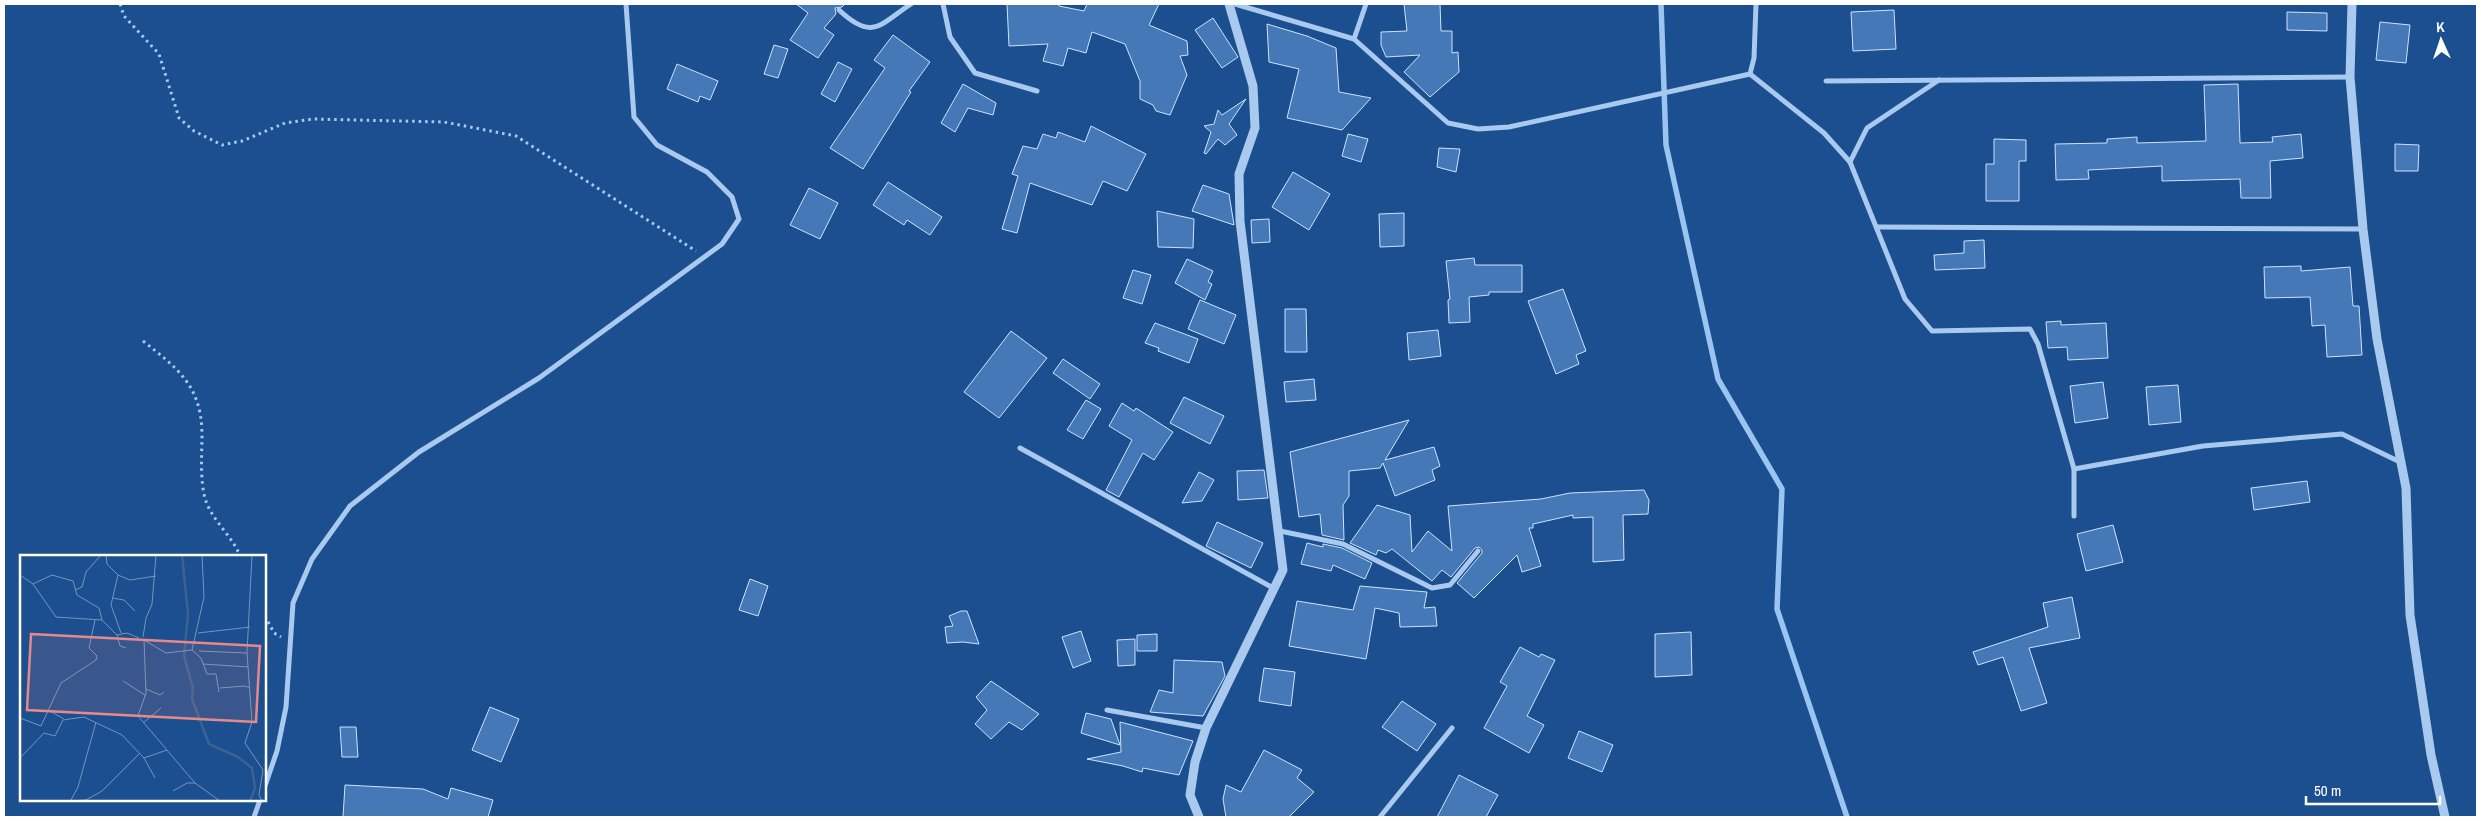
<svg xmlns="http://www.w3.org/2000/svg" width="2481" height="821" font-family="'Archivo Narrow',sans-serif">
  <rect width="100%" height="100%" fill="#1b4f8f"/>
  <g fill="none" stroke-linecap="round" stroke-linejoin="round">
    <path stroke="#9cc4f0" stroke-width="5.5" d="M 1661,4 L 1666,145 L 1718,379 L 1782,489 L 1777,609 L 1847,817"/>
  </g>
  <g fill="#4478b7" stroke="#cfe3fa">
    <path d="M 796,4 L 845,4 L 842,7 L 835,8 L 836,14 L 824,28 L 834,35 L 818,58 L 790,40 L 808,13 Z"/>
    <path d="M 1007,4 L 1059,4 L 1059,6 L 1084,11 L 1087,4 L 1159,4 L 1149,25 L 1187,41 L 1188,55 L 1180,56 L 1187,75 L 1170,115 L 1156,111 L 1153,105 L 1140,99 L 1140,81 L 1125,44 L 1092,32 L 1086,53 L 1068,48 L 1063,66 L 1043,61 L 1048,44 L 1009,46 Z"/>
    <path d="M 1404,4 L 1440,4 L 1441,31 L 1452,31 L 1452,53 L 1458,52 L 1459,72 L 1430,97 L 1404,72 L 1420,55 L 1386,57 L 1381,45 L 1381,32 L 1407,31 Z"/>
    <path d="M 1894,10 L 1896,49 L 1853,51 L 1851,12 Z"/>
    <path d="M 2287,12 L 2327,13 L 2327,31 L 2287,30 Z"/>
    <path d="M 1213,18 L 1238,57 L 1222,68 L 1195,30 Z"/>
    <path d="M 2380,22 L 2410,25 L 2406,63 L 2376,60 Z"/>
    <path d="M 1267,24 L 1307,36 L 1336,48 L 1339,92 L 1371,98 L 1342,130 L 1287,118 L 1299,69 L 1269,62 Z"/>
    <path d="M 893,35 L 930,62 L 909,91 L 911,92 L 863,169 L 830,148 L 885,68 L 874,60 Z"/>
    <path d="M 774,45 L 788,49 L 778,78 L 764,74 Z"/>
    <path d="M 838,62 L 852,69 L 835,102 L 821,94 Z"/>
    <path d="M 677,64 L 718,81 L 710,100 L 700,96 L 698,102 L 667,89 Z"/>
    <path d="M 963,84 L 996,103 L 993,115 L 968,108 L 955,132 L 941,123 Z"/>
    <path d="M 2238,84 L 2240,143 L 2273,142 L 2272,137 L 2301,134 L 2303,158 L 2270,161 L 2271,198 L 2241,198 L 2240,179 L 2162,181 L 2162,166 L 2088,170 L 2089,179 L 2056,180 L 2055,144 L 2107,143 L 2107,139 L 2137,137 L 2137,143 L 2206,141 L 2204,85 Z"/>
    <path d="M 1246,99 L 1229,124 L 1237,135 L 1225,145 L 1218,139 L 1206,154 L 1204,153 L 1211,132 L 1204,126 L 1214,124 L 1218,110 L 1222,115 Z"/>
    <path d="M 1091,126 L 1146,154 L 1127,191 L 1103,181 L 1092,205 L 1030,183 L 1017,233 L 1002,229 L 1018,176 L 1012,174 L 1023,146 L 1037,149 L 1043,134 L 1056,138 L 1058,132 L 1085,142 Z"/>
    <path d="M 1348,134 L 1368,139 L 1361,162 L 1342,156 Z"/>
    <path d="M 1994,139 L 2026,140 L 2026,161 L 2019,161 L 2019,201 L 1986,201 L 1986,164 L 1994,164 Z"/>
    <path d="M 2395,144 L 2419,145 L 2418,171 L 2395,171 Z"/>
    <path d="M 1439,148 L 1460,149 L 1456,172 L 1437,167 Z"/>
    <path d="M 1293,172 L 1330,194 L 1309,230 L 1272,207 Z"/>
    <path d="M 888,182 L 942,217 L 930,235 L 907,220 L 904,225 L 873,205 Z"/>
    <path d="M 1203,185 L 1229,194 L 1234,225 L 1192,211 Z"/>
    <path d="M 809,188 L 838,203 L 820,239 L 790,225 Z"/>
    <path d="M 1157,211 L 1194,219 L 1193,248 L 1158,247 Z"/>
    <path d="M 1404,213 L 1404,246 L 1380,247 L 1379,214 Z"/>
    <path d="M 1269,219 L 1270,242 L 1252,243 L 1251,220 Z"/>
    <path d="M 1984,240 L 1985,268 L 1935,270 L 1934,255 L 1964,253 L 1964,241 Z"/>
    <path d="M 1474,258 L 1475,265 L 1522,265 L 1522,292 L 1489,292 L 1489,295 L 1469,297 L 1470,322 L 1449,323 L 1448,300 L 1450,299 L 1446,261 Z"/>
    <path d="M 1187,259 L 1213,271 L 1208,282 L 1212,284 L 1205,300 L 1175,283 Z"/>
    <path d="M 2301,266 L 2301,271 L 2350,267 L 2353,306 L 2359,306 L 2362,355 L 2327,357 L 2325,325 L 2312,326 L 2310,297 L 2265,298 L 2264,267 Z"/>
    <path d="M 1133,270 L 1151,275 L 1142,304 L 1123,298 Z"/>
    <path d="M 1563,289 L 1586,351 L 1576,355 L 1579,364 L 1556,374 L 1528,301 Z"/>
    <path d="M 1200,300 L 1236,315 L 1224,344 L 1188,329 Z"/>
    <path d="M 1285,309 L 1306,309 L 1307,352 L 1285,352 Z"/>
    <path d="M 2061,321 L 2061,325 L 2106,323 L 2108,358 L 2068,360 L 2067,347 L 2048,348 L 2046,322 Z"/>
    <path d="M 1155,323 L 1198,339 L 1189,363 L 1158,351 L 1159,348 L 1145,343 Z"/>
    <path d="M 1438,330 L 1441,356 L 1409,360 L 1407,333 Z"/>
    <path d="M 1011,331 L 1047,358 L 999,418 L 964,392 Z"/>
    <path d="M 1063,359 L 1100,384 L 1090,399 L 1053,373 Z"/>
    <path d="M 1314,379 L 1316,400 L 1286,402 L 1284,382 Z"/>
    <path d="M 2103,382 L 2108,418 L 2075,423 L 2070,386 Z"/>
    <path d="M 2178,385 L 2181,422 L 2149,425 L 2146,387 Z"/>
    <path d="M 1184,397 L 1224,416 L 1210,444 L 1170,423 Z"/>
    <path d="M 1086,400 L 1101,409 L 1083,439 L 1067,430 Z"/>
    <path d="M 1122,403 L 1134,411 L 1136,408 L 1173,432 L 1154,460 L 1143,453 L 1119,497 L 1106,490 L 1132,440 L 1109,426 Z"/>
    <path d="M 1409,420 L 1385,460 L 1434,447 L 1440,466 L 1432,470 L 1435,480 L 1395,496 L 1383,463 L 1380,468 L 1349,471 L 1349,496 L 1343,505 L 1344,540 L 1322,535 L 1320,514 L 1299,517 L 1290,452 Z"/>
    <path d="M 1264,470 L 1268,498 L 1238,500 L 1237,471 Z"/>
    <path d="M 1199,472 L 1214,480 L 1202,501 L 1182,503 Z"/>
    <path d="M 2307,481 L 2310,502 L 2254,510 L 2251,488 Z"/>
    <path d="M 1644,490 L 1649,500 L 1648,514 L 1623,515 L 1624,560 L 1593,562 L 1593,517 L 1573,518 L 1573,515 L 1533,524 L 1533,528 L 1529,528 L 1541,566 L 1522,572 L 1517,555 L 1474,598 L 1457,583 L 1482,553 L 1482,550 L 1479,547 L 1475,548 L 1451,577 L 1442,570 L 1432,581 L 1392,549 L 1386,553 L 1378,550 L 1376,555 L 1350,543 L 1377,505 L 1410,515 L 1412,552 L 1428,531 L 1452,551 L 1448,506 L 1541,499 L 1570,493 Z"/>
    <path d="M 1217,522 L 1263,543 L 1251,568 L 1206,546 Z"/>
    <path d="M 2113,525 L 2123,562 L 2086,571 L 2077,534 Z"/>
    <path d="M 1307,543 L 1323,547 L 1323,544 L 1342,548 L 1372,563 L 1365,579 L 1333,565 L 1331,571 L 1301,564 Z"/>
    <path d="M 750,579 L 768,586 L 758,616 L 739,610 Z"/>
    <path d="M 1360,586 L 1427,592 L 1424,608 L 1435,607 L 1437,626 L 1400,627 L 1399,613 L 1375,608 L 1366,659 L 1289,646 L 1297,601 L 1353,610 Z"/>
    <path d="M 2072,597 L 2080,638 L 2029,648 L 2047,703 L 2021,711 L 2003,657 L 1978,665 L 1973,652 L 2048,627 L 2043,603 Z"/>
    <path d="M 961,611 L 967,611 L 979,644 L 963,642 L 947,643 L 945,627 L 953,626 L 949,616 Z"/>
    <path d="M 1081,631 L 1091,661 L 1073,668 L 1062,637 Z"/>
    <path d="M 1691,632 L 1692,675 L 1655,677 L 1655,634 Z"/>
    <path d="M 1157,634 L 1157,651 L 1137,651 L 1137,635 Z"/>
    <path d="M 1135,639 L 1135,665 L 1118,666 L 1117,640 Z"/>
    <path d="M 1520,647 L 1539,657 L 1541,654 L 1555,660 L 1527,716 L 1544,725 L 1529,753 L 1484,728 L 1507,686 L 1500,682 Z"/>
    <path d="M 1174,660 L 1222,662 L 1225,676 L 1203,716 L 1150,712 L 1159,690 L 1173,693 Z"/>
    <path d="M 1264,668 L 1295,672 L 1291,706 L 1259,701 Z"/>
    <path d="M 991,681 L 1039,714 L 1022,730 L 1009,722 L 991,739 L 975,724 L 987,710 L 976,697 Z"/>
    <path d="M 1402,701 L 1436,724 L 1417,751 L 1382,727 Z"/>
    <path d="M 490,707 L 519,719 L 501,762 L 472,750 Z"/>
    <path d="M 1086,713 L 1111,719 L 1120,745 L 1081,733 Z"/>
    <path d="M 1120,722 L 1193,741 L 1179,775 L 1143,768 L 1142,772 L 1123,766 L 1087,759 L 1121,752 Z"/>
    <path d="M 340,727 L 356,727 L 358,757 L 342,757 Z"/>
    <path d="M 1579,731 L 1613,745 L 1602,772 L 1568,758 Z"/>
    <path d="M 1264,750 L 1302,770 L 1297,778 L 1314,792 L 1289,817 L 1226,817 L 1223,799 L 1226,785 L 1241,792 Z"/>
    <path d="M 1459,775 L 1498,795 L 1486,817 L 1437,817 Z"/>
    <path d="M 345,785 L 423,789 L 448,799 L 451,788 L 493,800 L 488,817 L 343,817 Z"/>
  </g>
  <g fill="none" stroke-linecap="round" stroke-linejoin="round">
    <g stroke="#a9c9ee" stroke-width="3" stroke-dasharray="2.5 4" stroke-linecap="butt">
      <path d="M 120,4 L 124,16 L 159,54 L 179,118 L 194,131 L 222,145 L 242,141 L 285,123 L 313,119 L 444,122 L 516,136 L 696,251"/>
      <path d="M 143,341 C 177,368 201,385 202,433 C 202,453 200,474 204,494 C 209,519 231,533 240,556"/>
      <path d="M 265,616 L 274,633 L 281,637"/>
    </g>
    <g stroke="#a9c9ee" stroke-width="5">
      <path d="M 943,4 L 950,37 L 975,73 L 1037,91"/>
      <path d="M 1235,4 L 1354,39 L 1448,123 L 1478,129 L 1509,127 L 1750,74"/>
      <path d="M 839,10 C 873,42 880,24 911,4"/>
      <path d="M 1354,39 L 1366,4"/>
      <path d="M 1750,74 L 1824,133 L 1850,162 L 1905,299 L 1932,331 L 2030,329 L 2038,344 L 2074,469 L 2074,516"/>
      <path d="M 1750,74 L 1754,58 L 1756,4"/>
      <path d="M 1826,81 L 2350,77"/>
      <path d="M 1850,162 L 1867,128 L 1939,80"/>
      <path d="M 1878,227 L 2363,229"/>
      <path d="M 1020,448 L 1275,589"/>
      <path d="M 2074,469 L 2203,446 L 2342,434 L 2400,462"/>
      <path d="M 1280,531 L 1343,544 L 1432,588 L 1450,585 L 1478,551"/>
      <path d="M 1107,710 L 1206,728"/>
      <path d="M 265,786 L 277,751 L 286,707 L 293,603 L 312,559 L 350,506 L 419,452 L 539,378 L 722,244 L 739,219 L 732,197 L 707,172 L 657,145 L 634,117 L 626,4"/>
      <path d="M 254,817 L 260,800"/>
      <path d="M 1380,817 L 1452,728"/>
    </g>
    <g stroke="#a9c9ee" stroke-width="9">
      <path d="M 2352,4 L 2350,77 L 2363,229 L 2377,339 L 2406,488 L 2410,615 L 2431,755 L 2445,817"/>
      <path d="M 1199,817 L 1190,795 L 1195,762 L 1206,728 L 1283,570 L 1240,221 L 1239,174 L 1255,128 L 1253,86 L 1229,4"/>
    </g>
  </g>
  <g transform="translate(20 555)">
    <rect width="246" height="246" fill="#1b4f8f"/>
    <path fill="none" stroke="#3c6290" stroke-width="2.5" d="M 162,0 L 168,59 L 164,101 L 173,133 L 172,144 L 189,189 L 218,202 L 232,213 L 235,233 L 230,246"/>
    <path fill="none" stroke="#7695bc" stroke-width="1" d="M 86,0 L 87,9 L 98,20 L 110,25 L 136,21M 232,0 L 227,98 L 232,167 L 225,188 L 243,215 L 239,240 L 242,246M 0,20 L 13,29 L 36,62 L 82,65 L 97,80 L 107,78 L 119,83M 98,20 L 91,50 L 101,78M 13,29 L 32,20 L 53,26 L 57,40 L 79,53 L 82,65M 55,35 L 62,32 L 66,17 L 81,0M 92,43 L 104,45 L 115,56M 178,78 L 230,72M 97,80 L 100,91 L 106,93M 123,82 L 126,63 L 132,49 L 136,0M 124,85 L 126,138 L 118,161 L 175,228 L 200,246M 124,85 L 146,98 L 172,95M 172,95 L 184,42 L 182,0M 172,95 L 181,103 L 187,119 L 196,119 L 199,137M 179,96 L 227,98M 183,109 L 228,112M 103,126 L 125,140M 200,133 L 225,131 L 230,133M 126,134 L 140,140 L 144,137M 30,156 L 44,164M 0,163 L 21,171 L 41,128 L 76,105 L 77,101 L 69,93 L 75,65M 123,168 L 141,153M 0,203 L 24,178 L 35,181 L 43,165 L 64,162 L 102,180 L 124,203 L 147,195M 124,203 L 135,223M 153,236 L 167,228 L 175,228M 51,245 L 58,232 L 76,167M 50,246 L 66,245 L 82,236 L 119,199"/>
    <path fill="#e88989" fill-opacity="0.15" stroke="#e88989" stroke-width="2.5" d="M 11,79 L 240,91 L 236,167 L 7,155 Z"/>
    <rect width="246" height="246" fill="none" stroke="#fff" stroke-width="2.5"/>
  </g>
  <rect width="2481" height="821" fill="none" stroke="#ffffff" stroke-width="10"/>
  <g transform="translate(2441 40) rotate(357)" stroke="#1b4f8f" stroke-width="4" paint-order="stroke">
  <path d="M0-4L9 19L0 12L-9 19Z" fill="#ffffff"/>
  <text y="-8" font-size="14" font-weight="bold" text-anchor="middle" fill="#ffffff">K</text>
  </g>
  <path d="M2306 796v8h134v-8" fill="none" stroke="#ffffff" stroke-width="2.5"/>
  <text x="2314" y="796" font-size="15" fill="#ffffff" stroke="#1b4f8f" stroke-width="4" paint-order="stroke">50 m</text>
</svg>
